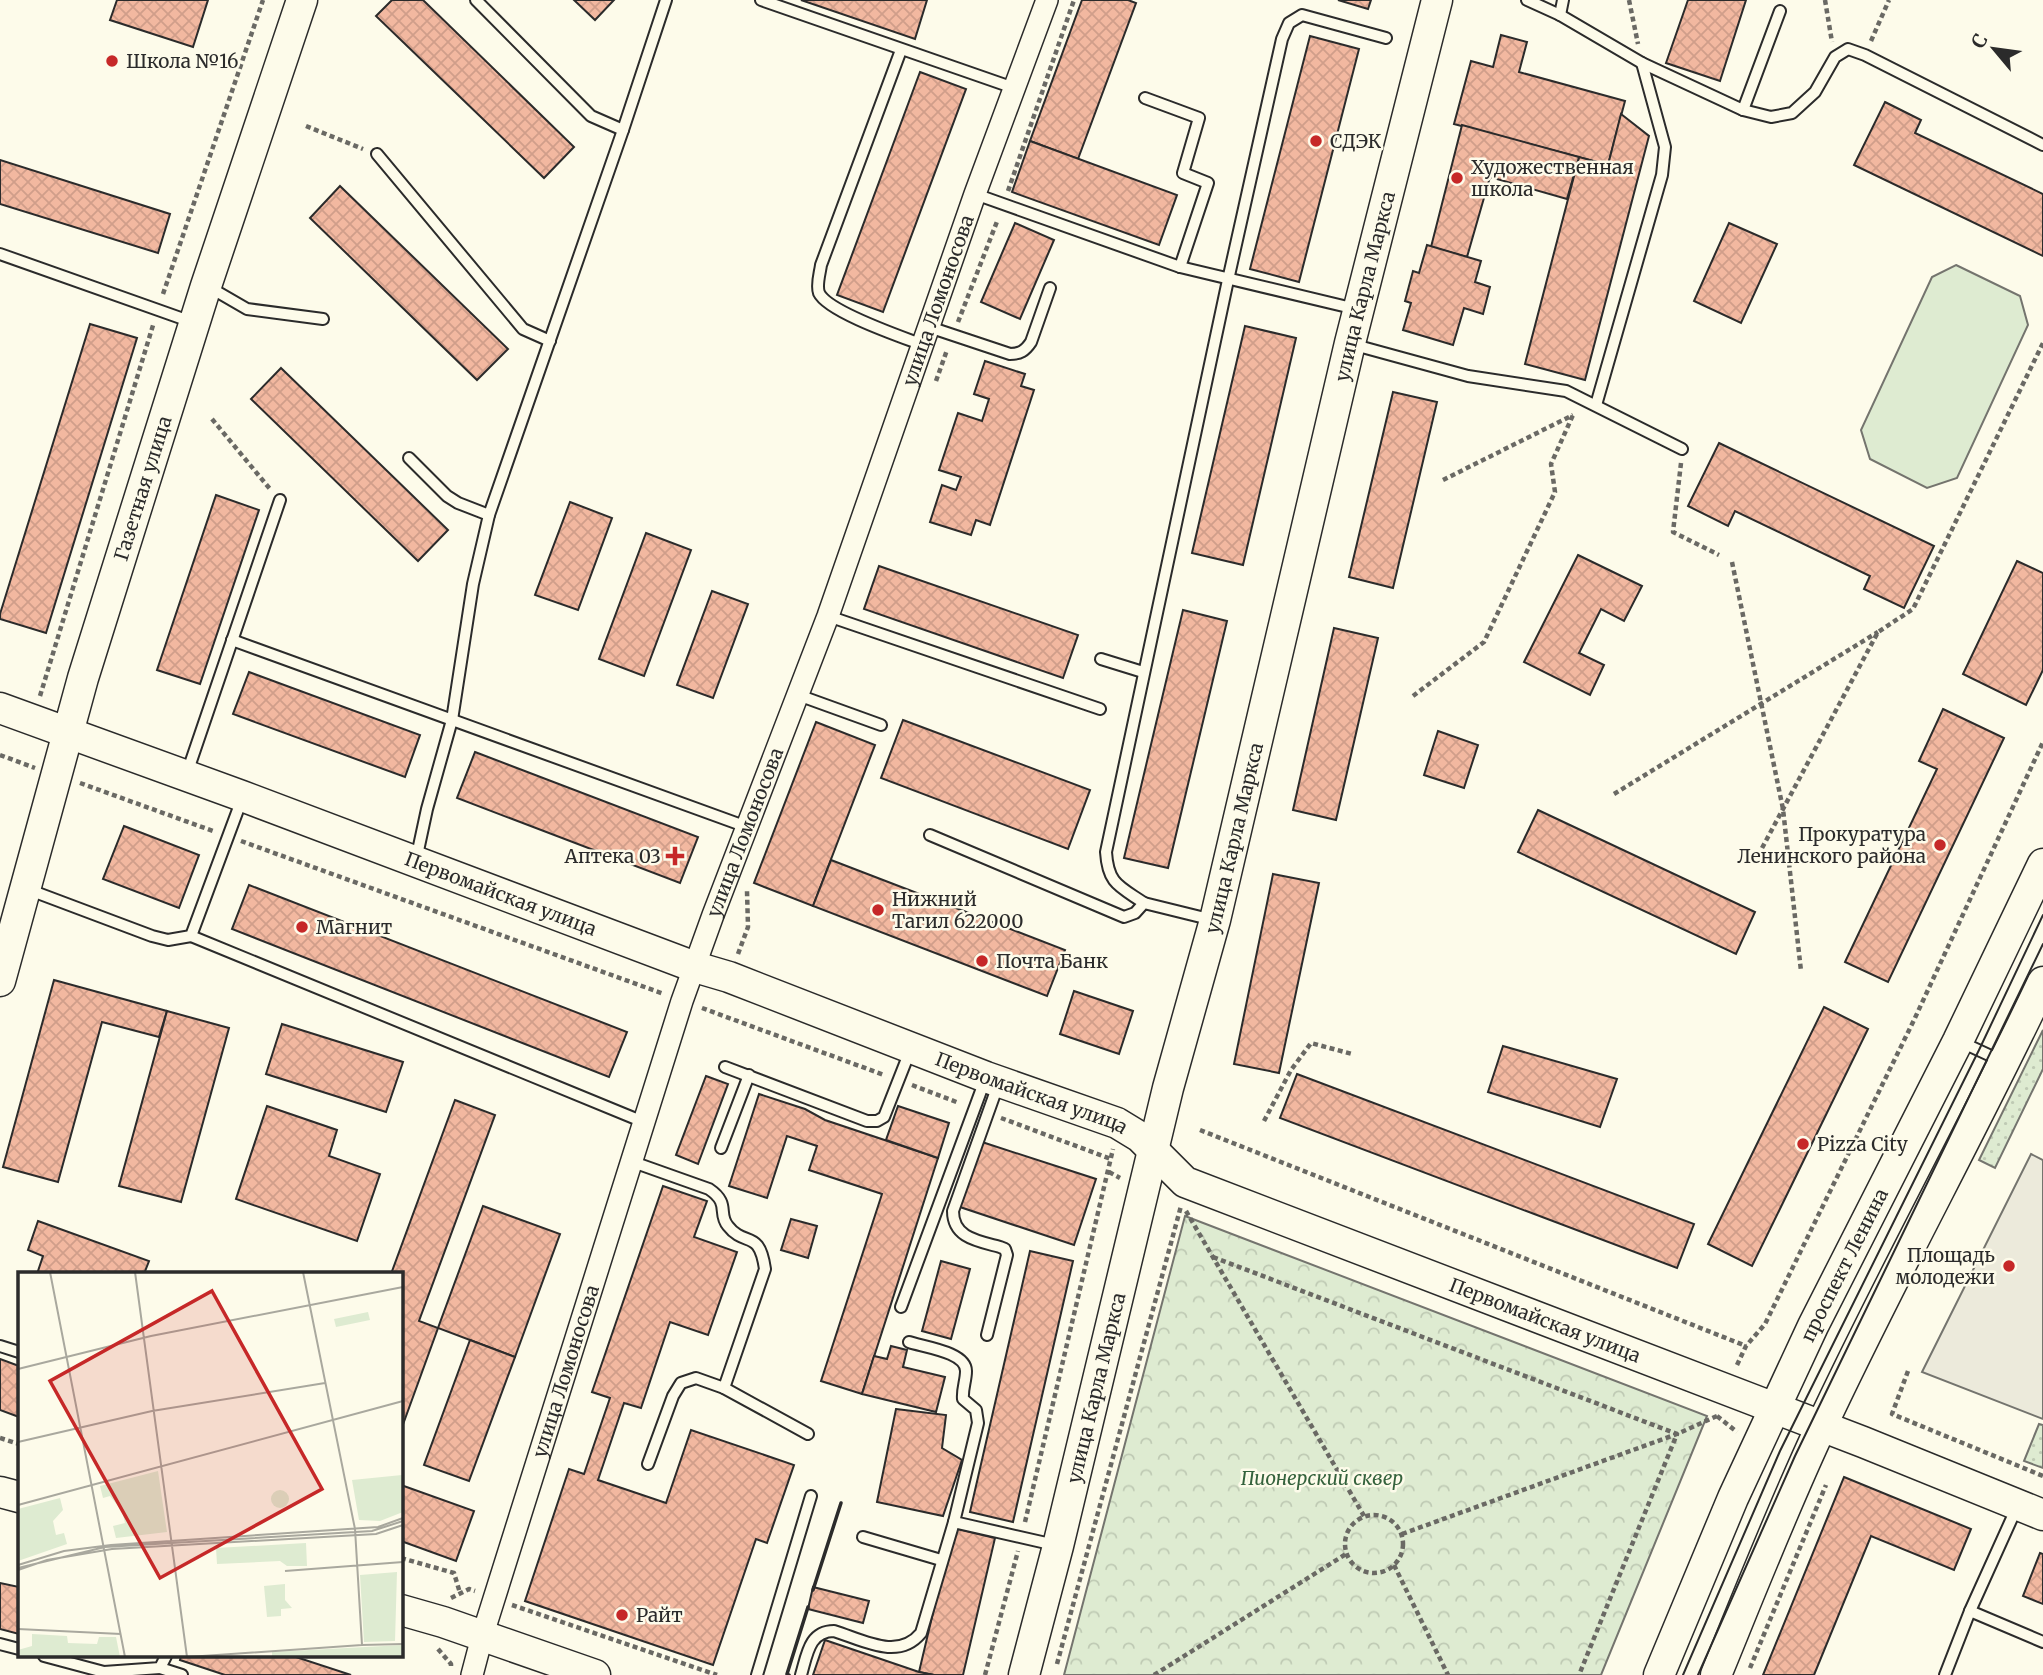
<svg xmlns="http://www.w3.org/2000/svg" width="2043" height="1675" font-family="Merriweather,serif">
  <defs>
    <pattern id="grass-dots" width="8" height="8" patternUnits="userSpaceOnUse" patternTransform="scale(1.75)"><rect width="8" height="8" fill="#deebd1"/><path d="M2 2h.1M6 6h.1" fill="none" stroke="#bfcab4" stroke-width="1.8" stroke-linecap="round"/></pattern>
    <pattern id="park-crowns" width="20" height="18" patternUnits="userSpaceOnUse" patternTransform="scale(1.75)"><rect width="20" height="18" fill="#deebd1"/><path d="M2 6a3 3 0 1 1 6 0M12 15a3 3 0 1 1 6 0" fill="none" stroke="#bfcab4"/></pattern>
    <pattern id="building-cross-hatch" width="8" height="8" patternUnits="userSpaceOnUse" patternTransform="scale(1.75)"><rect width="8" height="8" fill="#f2b8a0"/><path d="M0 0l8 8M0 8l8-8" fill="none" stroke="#d09e8a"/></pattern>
  </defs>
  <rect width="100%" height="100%" fill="#fdfbea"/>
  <g fill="url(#grass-dots)" stroke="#74746e" stroke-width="2">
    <path d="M 2043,1030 L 2043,1069 L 1995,1168 L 1979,1160 Z"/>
    <path d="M 2039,1424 L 2043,1425 L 2043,1468 L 2024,1461 Z"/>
  </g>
  <path fill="url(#park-crowns)" stroke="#74746e" stroke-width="2" d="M 1185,1216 L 1707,1416 L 1601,1675 L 1064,1675 Z"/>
  <path fill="#deebd1" stroke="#74746e" stroke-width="2" d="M 1956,265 L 2020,296 L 2028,325 L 1957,478 L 1927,488 L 1870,459 L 1861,430 L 1932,277 Z"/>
  <path fill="#eceadb" stroke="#74746e" stroke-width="2" d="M 2031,1154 L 2043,1160 L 2043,1419 L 1922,1372 Z"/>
  <g fill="url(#building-cross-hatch)" stroke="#2b2b2b" stroke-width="2">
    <path d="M 117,0 L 208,0 L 193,47 L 110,20 Z"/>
    <path d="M 392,0 L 423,0 L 574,147 L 544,178 L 376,16 Z"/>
    <path d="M 574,0 L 614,0 L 595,20 Z"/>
    <path d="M 801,0 L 927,0 L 915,39 Z"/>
    <path d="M 1082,0 L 1128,0 L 1136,3 L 1078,159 L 1030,141 Z"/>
    <path d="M 1338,0 L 1371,0 L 1368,9 Z"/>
    <path d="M 1688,0 L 1746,0 L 1720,81 L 1666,63 Z"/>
    <path d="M 1501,35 L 1527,42 L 1519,72 L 1625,101 L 1608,165 L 1454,124 L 1471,61 L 1493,67 Z"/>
    <path d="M 1310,36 L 1359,49 L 1299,282 L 1250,269 Z"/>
    <path d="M 920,72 L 966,89 L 883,312 L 837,295 Z"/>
    <path d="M 1885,102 L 1921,120 L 1915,133 L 2043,194 L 2043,256 L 1854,165 Z"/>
    <path d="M 1621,114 L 1649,136 L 1585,380 L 1525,364 L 1579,157 L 1608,165 Z"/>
    <path d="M 1462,125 L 1579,157 L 1567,199 L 1490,177 L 1467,257 L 1431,247 Z"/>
    <path d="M 1030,141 L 1177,195 L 1159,245 L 1012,192 Z"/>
    <path d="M 0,160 L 170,214 L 158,253 L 0,204 Z"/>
    <path d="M 340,186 L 508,349 L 477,380 L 310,218 Z"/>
    <path d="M 1015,223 L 1054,240 L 1020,319 L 981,302 Z"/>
    <path d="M 1729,223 L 1777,244 L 1741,323 L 1694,301 Z"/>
    <path d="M 1427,245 L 1481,261 L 1475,282 L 1490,287 L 1483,314 L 1464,308 L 1453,345 L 1403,330 L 1411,303 L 1405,301 L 1413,271 L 1419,273 Z"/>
    <path d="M 90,324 L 137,338 L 46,633 L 0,619 L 0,614 Z"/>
    <path d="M 1245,326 L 1296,338 L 1243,565 L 1192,553 Z"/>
    <path d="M 985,361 L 1025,374 L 1021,386 L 1034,390 L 990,525 L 976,520 L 971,535 L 930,522 L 942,485 L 956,490 L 961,477 L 939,470 L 958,413 L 982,421 L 989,399 L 974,394 Z"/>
    <path d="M 281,368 L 448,530 L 418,561 L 251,399 Z"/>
    <path d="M 1393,392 L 1437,402 L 1393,588 L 1349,577 Z"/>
    <path d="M 1719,443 L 1934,546 L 1904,608 L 1864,589 L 1870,576 L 1735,511 L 1728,526 L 1688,506 Z"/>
    <path d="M 216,495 L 259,510 L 200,684 L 157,670 Z"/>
    <path d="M 570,502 L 612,518 L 578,610 L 535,595 Z"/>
    <path d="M 646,533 L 691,550 L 644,676 L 599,659 Z"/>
    <path d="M 1578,555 L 1642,586 L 1624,621 L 1601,609 L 1579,653 L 1604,665 L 1590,695 L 1524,662 Z"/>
    <path d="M 2017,561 L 2043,573 L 2043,670 L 2026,705 L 1963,674 Z"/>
    <path d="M 879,566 L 1078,635 L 1063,678 L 864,609 Z"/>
    <path d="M 712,591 L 748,604 L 713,698 L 677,685 Z"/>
    <path d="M 1183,610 L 1227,621 L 1168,868 L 1124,858 Z"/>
    <path d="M 1334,628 L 1378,638 L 1336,820 L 1293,810 Z"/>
    <path d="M 249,672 L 420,735 L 405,777 L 233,714 Z"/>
    <path d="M 1943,709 L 2004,738 L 1888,982 L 1845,962 L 1937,769 L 1919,761 Z"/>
    <path d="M 903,720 L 1090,790 L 1068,849 L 881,778 Z"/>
    <path d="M 816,722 L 875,745 L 813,906 L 754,883 Z"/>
    <path d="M 1438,731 L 1478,745 L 1464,788 L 1424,775 Z"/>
    <path d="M 475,752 L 698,837 L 680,883 L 457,798 Z"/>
    <path d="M 1538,810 L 1755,912 L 1736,954 L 1518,852 Z"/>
    <path d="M 124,826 L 199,855 L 179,908 L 103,879 Z"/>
    <path d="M 831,860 L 1065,950 L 1047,996 L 813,906 Z"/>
    <path d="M 1273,874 L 1319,883 L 1279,1073 L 1234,1064 Z"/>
    <path d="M 249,885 L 627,1032 L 609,1077 L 232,929 Z"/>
    <path d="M 54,980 L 167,1011 L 159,1037 L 102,1022 L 58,1182 L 3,1167 Z"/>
    <path d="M 1074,991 L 1133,1011 L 1119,1054 L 1060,1034 Z"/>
    <path d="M 1824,1007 L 1868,1029 L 1752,1266 L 1708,1244 Z"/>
    <path d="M 167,1011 L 229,1028 L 181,1202 L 119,1186 Z"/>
    <path d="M 282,1024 L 403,1062 L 386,1112 L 266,1074 Z"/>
    <path d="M 1503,1046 L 1617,1079 L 1600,1127 L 1488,1092 Z"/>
    <path d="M 1297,1074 L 1694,1224 L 1677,1268 L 1280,1118 Z"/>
    <path d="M 706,1076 L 728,1084 L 698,1164 L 676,1155 Z"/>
    <path d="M 759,1094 L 805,1109 L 825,1120 L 938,1158 L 862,1394 L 821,1381 L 882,1194 L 809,1170 L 817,1146 L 787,1136 L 767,1198 L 729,1186 Z"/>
    <path d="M 455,1100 L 495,1115 L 419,1321 L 438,1328 L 401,1430 L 401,1274 L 391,1274 Z"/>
    <path d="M 267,1106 L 337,1130 L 329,1156 L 380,1174 L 357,1241 L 236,1199 Z"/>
    <path d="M 898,1106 L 949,1123 L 938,1158 L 886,1140 Z"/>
    <path d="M 982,1142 L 1096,1179 L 1074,1245 L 960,1207 Z"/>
    <path d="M 663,1186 L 707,1201 L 694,1237 L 737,1252 L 708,1335 L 670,1322 L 641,1408 L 624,1403 L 598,1480 L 666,1503 L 691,1430 L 794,1465 L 767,1543 L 756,1539 L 713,1665 L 525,1601 L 569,1469 L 584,1474 L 610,1398 L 592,1392 Z"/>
    <path d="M 483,1206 L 560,1234 L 515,1357 L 438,1328 Z"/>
    <path d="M 791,1219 L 817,1226 L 808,1258 L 781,1250 Z"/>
    <path d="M 38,1221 L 149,1261 L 144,1274 L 37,1274 L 43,1256 L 28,1250 Z"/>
    <path d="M 1030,1251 L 1073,1261 L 1013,1522 L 970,1512 Z"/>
    <path d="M 941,1261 L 970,1269 L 951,1339 L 922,1331 Z"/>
    <path d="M 470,1340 L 515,1357 L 469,1481 L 424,1465 Z"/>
    <path d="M 891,1346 L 907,1350 L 903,1367 L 945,1377 L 936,1412 L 862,1394 L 874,1356 L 887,1359 Z"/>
    <path d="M 0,1359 L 19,1366 L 19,1417 L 0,1410 Z"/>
    <path d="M 896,1409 L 946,1415 L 942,1448 L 962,1460 L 943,1516 L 877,1502 Z"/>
    <path d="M 1844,1477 L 1971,1529 L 1954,1570 L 1871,1536 L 1814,1675 L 1763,1675 Z"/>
    <path d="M 401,1485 L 474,1511 L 456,1561 L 401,1541 Z"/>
    <path d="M 953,1528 L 995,1538 L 963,1675 L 934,1675 L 919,1672 Z"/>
    <path d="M 2040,1553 L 2043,1554 L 2043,1604 L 2023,1596 Z"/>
    <path d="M 0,1583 L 19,1587 L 19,1634 L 0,1629 Z"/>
    <path d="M 813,1587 L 869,1601 L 863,1623 L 808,1609 Z"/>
    <path d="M 825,1640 L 919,1672 L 934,1675 L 813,1675 Z"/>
    <path d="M 181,1656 L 293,1656 L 351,1675 L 225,1675 L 180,1660 Z"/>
  </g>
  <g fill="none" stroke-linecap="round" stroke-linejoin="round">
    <g stroke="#2b2b2b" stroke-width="14">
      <g id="lane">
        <path d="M 476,0 L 591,116 L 623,130"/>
        <path d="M 761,0 L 1014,88"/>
        <path d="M 1527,0 L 1560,15 L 1642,63 L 1743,110 L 1771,117 L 1792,113 L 1815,92 L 1835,57 L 1848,49 L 1865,55 L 2043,145"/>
        <path d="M 1560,15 L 1563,0"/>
        <path d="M 901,50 L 821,265 C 820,273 816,285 819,293 C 828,312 902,337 923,345"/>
        <path d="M 1145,98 L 1199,118 L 1183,173 L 1208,183 L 1180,267"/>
        <path d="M 1743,110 L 1780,11"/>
        <path d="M 377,154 L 523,329 L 550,341"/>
        <path d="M 975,194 L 1180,267 L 1356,309"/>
        <path d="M 0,254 L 192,322"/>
        <path d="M 209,287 L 247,309 L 323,319"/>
        <path d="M 929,327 L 1010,354 C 1020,354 1025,351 1031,342 L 1050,288"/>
        <path d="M 1351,344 L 1468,376 L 1566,391 L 1682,449"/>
        <path d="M 1596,405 L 1662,175 L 1665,147 L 1642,63"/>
        <path d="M 409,458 L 447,496 L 458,503 L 489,515"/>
        <path d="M 828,616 L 1100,709"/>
        <path d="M 232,640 L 747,827"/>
        <path d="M 1101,659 L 1143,672"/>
        <path d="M 798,695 L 881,725"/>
        <path d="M 187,773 L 280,500"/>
        <path d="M 930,835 L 1124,917 L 1135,913 L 1144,903 L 1213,920"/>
        <path d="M 416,860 L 427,809 L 452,720 L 473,584 L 489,515 L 623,130 L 666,0"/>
        <path d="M 27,889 L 152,936 L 168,940 L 191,936 L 242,799"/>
        <path d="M 1144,903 C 1119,886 1108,884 1106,852 L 1228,280 L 1282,39 L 1289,23 L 1302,15 L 1386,38"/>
        <path d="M 191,936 L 646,1123"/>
        <path d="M 1961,1042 L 2004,1062"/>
        <path d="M 725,1067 L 867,1121 L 877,1121 L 884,1117 L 910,1051"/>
        <path d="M 721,1148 L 749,1075"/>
        <path d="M 633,1162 L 709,1189 C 731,1204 717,1213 728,1226 C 745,1248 759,1228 765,1269 L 724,1388 L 696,1378 L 681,1383 L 673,1396 L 648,1464"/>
        <path d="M 901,1307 L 985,1080"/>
        <path d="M 987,1335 L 1007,1255 L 1005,1249 L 1000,1247 C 978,1241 953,1238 953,1211 L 998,1085"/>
        <path d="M 909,1342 C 924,1347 966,1352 966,1371 C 966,1381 962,1389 963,1399 L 976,1410 L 978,1423 L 954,1522 L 1055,1545"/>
        <path d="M 0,1346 L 19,1352"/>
        <path d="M 724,1388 L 808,1434"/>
        <path d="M 863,1537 L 941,1560"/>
        <path d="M 1970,1611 L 2043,1642"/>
        <path d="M 0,1644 L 19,1649"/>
        <path d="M 44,1656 L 104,1672 L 160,1668 L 166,1656"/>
        <path d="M 160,1668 L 182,1675"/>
        <path d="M 757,1675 L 811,1496"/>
        <path d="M 801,1675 C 807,1655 809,1631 834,1631 C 863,1640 898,1661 921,1633 L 954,1522"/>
        <path d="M 1945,1675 L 1970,1611 L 2017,1507"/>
      </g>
    </g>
    <g stroke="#2b2b2b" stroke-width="24">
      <g id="street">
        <path id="s1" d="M 472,1675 L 482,1637 L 682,1001 L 713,915 L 828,616 L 975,194 L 1047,0"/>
      </g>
    </g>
    <g stroke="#2b2b2b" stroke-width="33">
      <g id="secondary">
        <path id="s2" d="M 0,708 L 242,796 L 695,967 L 729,977 L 986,1077 L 1117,1123 L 1140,1137 L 1185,1182 L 1863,1442 L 2043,1515"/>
        <path id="s3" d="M 0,981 L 83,678 L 206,286 L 302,0"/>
        <path d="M 0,1492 L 19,1497"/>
        <path d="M 401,1610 L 443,1622 L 595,1675"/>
        <path id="s4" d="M 1024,1675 L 1058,1546 L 1168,1088 L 1215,920 L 1350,343 L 1437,0"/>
        <path id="s5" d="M 1659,1675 L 1733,1498 L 1813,1326 L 1958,1041 L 2043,864"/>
        <path d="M 1716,1675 C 1750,1592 1783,1508 1821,1427 C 1891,1277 1972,1132 2043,982"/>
      </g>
    </g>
    <g stroke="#6a6964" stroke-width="4.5" stroke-dasharray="5 3.5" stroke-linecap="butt">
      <path d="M 1629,0 L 1638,44"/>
      <path d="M 1825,0 L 1832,42"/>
      <path d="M 1871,41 L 1889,0"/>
      <path d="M 306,126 L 363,149"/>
      <path d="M 1008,191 L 1074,0"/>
      <path d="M 163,294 L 263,0"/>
      <path d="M 958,322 L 998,219"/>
      <path d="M 936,381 L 947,350"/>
      <path d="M 212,419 L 270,489"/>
      <path d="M 1681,463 L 1673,532 L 1719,555"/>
      <path d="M 1443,480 L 1573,415"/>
      <path d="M 1732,562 L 1783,809 L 1801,971"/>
      <path d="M 40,696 L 154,322"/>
      <path d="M 1413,696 L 1484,642 L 1555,492 L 1551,464 L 1573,415"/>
      <path d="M 0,755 L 35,768"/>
      <path d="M 80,783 L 213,831"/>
      <path d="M 1614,794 L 1878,632"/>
      <path d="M 241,841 L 664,994"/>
      <path d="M 1754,863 L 1878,632 L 1913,609 L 2043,343"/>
      <path d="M 738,954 L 748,927 L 747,891"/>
      <path d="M 702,1008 L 884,1075"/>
      <path d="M 912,1085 L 959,1103"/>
      <path d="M 1001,1118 L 1111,1159"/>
      <path d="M 1264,1121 L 1291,1070 L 1311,1043 L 1352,1054"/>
      <path d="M 1200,1130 L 1746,1346"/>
      <path d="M 1109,1172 L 1120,1178"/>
      <path d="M 1186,1211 L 1364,1516"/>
      <path d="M 1213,1257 L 1677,1434 L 1579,1675"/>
      <path d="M 1737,1365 L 1746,1346 L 1765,1324 L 1914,1020 L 2043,742"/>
      <path d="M 1908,1371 L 1892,1414 L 2043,1476"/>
      <path d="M 1717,1416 L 1737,1432"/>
      <path d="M 0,1438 L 19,1444"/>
      <circle cx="1374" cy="1544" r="29"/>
      <path d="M 1025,1522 L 1113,1149"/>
      <path d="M 1402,1534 L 1677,1434 L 1717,1416"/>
      <path d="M 401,1558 L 454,1573 L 460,1593"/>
      <path d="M 1394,1565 L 1448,1675"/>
      <path d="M 451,1598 L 469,1589 L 475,1591"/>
      <path d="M 512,1605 L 717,1675"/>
      <path d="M 438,1649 L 451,1664 L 451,1666"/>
      <path d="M 1057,1664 L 1181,1206"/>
      <path d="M 1750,1668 L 1826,1485"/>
      <path d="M 985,1675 L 1018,1551"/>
      <path d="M 1154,1675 L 1346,1554"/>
    </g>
    <use href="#lane" stroke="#fdfbea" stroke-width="10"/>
    <use href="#street" stroke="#fdfbea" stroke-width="21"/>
    <use href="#secondary" stroke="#fdfbea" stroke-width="30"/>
    <g stroke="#2b2b2b" stroke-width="2">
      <path d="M 1683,1675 L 1780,1451 L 1979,1050 L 2043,915"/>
      <path d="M 1698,1675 L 1795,1456 L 2043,944"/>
    </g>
    <g stroke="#2b2b2b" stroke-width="3.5">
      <path d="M 813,1590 L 841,1503"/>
      <path d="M 789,1675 L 787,1674 L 808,1607"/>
    </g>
  </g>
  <g fill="#c62828" stroke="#fdfbea" stroke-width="2.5">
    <circle cx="112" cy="61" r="7"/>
    <circle cx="1316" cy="141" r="7"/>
    <circle cx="1457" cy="178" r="7"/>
    <circle cx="1940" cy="845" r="7"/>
    <path d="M671.5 845.5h7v7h7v7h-7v7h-7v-7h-7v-7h7z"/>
    <circle cx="878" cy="910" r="7"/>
    <circle cx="302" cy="927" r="7"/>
    <circle cx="982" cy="961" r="7"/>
    <circle cx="1803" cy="1144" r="7"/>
    <circle cx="2009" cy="1266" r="7"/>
    <circle cx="622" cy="1615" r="7"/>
  </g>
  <g text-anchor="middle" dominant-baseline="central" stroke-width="5" stroke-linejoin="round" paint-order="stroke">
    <g font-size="19" fill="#2b2b2b" stroke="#fdfbea" text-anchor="start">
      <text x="126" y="61">Школа №16</text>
      <text x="1330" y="141">СДЭК</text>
      <text x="1471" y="167">Художественная<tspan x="1471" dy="22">школа</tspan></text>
      <text x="1926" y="834" text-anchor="end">Прокуратура<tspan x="1926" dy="22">Ленинского района</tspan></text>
      <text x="661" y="856" text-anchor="end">Аптека 03</text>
      <text x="892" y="899">Нижний<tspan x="892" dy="22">Тагил 622000</tspan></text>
      <text x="316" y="927">Магнит</text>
      <text x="996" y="961">Почта Банк</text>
      <text x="1817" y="1144">Pizza City</text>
      <text x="1995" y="1255" text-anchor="end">Площадь<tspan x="1995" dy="22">молодежи</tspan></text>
      <text x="636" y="1615">Райт</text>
    </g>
    <g font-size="19" fill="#2b2b2b" stroke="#fdfbea">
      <text stroke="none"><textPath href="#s4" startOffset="1430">улица Карла Маркса</textPath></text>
      <text stroke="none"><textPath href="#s1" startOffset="1452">улица Ломоносова</textPath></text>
      <text stroke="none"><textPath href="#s3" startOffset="513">Газетная улица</textPath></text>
      <text stroke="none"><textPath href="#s1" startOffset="886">улица Ломоносова</textPath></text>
      <text stroke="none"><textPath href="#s4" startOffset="863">улица Карла Маркса</textPath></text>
      <text stroke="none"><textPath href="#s2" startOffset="534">Первомайская улица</textPath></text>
      <text stroke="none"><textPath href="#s2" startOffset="1101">Первомайская улица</textPath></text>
      <text stroke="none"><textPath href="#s5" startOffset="450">проспект Ленина</textPath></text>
      <text stroke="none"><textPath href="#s2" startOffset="1668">Первомайская улица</textPath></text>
      <text stroke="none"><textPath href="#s1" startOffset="318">улица Ломоносова</textPath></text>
      <text stroke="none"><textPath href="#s4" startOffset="296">улица Карла Маркса</textPath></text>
    </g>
    <g font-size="19" font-style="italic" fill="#34623c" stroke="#fdfbea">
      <text x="1322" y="1478">Пионерский сквер</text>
    </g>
  </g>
  <g transform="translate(18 1272)">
    <rect width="385" height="385" fill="#fdfbea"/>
    <path d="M 350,40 L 352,48 L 318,55 L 316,47 Z" fill="#deebd1"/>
    <path d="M 140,199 L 149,260 L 98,266 L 95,254 L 107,251 L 104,239 L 92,224 L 85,226 L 82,214 ZM 384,203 L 385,240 L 362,249 L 341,248 L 334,208 ZM 42,226 L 45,238 L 35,249 L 38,263 L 46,261 L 49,272 L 0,289 L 0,237 ZM 288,271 L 289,294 L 269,294 L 262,289 L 199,292 L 198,276 ZM 379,300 L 377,369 L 346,370 L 342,303 ZM 267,312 L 267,328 L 274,336 L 263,337 L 263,344 L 249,345 L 246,314 ZM 14,362 L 49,364 L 50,371 L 79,372 L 81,365 L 98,365 L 102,385 L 0,385 L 0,378 L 14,374 ZM 385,373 L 385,385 L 254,385 L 254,380 Z" fill="#deebd1"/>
    <path d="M253 227a9 9 0 1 1 18 0a9 9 0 1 1-18 0Z" fill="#deebd1"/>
    <path fill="none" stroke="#a9a89e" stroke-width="2" d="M 32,0 L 107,385M 117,0 L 169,385M 285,0 L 337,257 L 344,373 L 385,372M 0,97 L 133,64 L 385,15M 0,170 L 134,139 L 307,111M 0,233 L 385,129M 0,293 L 46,279 L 93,273 L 360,255 L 385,246M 0,296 L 87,275 L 354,259 L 385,249M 0,298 L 29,288 L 94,277 L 358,262 L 385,253M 267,299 L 385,290M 0,357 L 103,362M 170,385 L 344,373"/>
    <path fill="#c62828" fill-opacity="0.15" stroke="#c62828" stroke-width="3.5" d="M 194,19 L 304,217 L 142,306 L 32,109 Z"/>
    <rect width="385" height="385" fill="none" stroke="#2b2b2b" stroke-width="3.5"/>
  </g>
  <g transform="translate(1994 49) rotate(299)" stroke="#fdfbea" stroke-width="5" paint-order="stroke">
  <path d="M0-5L12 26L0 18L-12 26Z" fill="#2b2b2b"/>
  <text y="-10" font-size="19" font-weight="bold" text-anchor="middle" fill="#2b2b2b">С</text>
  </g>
</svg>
